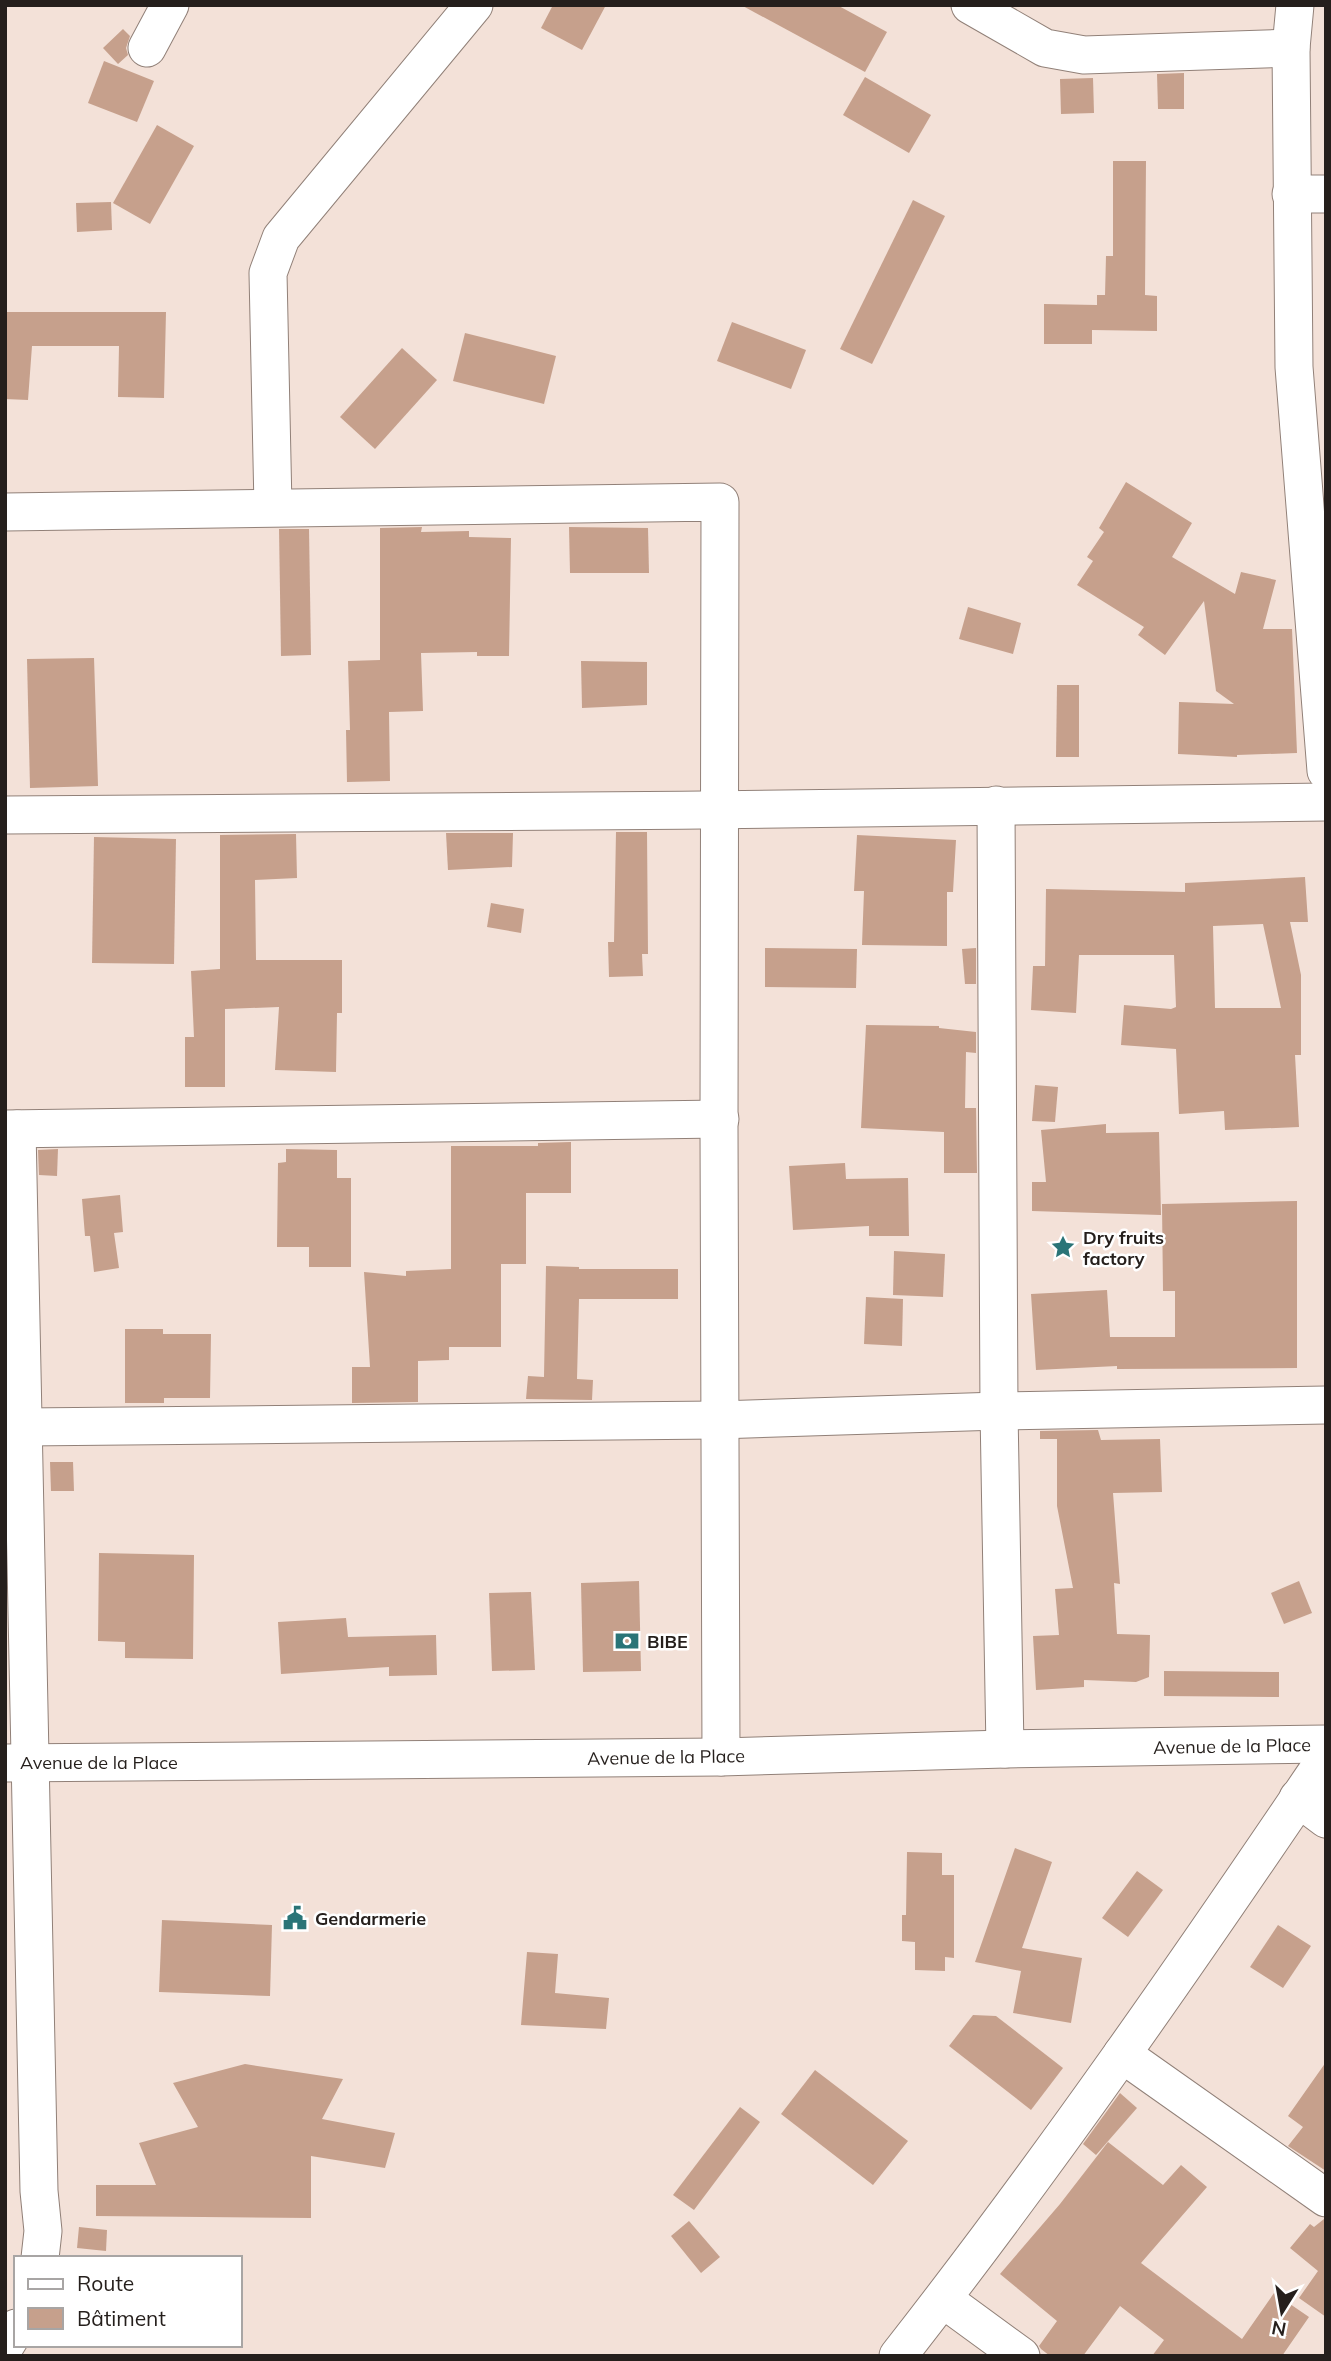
<svg xmlns="http://www.w3.org/2000/svg" width="1331" height="2361" font-family="Mulish,sans-serif">
  <rect width="100%" height="100%" fill="#f3e1d8"/>
  <g fill="#c6a08c" fill-rule="evenodd">
    <path d="M 553,5 L 606,5 L 582,50 L 541,28 Z"/>
    <path d="M 741,5 L 837,5 L 887,32 L 865,72 Z"/>
    <path d="M 123,29 L 130,36 L 126,48 L 128,55 L 118,64 L 103,48 Z"/>
    <path d="M 104,61 L 154,81 L 137,122 L 88,103 Z"/>
    <path d="M 1184,73 L 1184,109 L 1158,109 L 1157,74 Z"/>
    <path d="M 865,77 L 931,115 L 909,153 L 843,115 Z"/>
    <path d="M 1093,78 L 1094,113 L 1061,114 L 1060,79 Z"/>
    <path d="M 157,125 L 194,146 L 150,224 L 113,203 Z"/>
    <path d="M 1113,161 L 1146,161 L 1145,295 L 1157,296 L 1157,331 L 1092,330 L 1092,344 L 1044,344 L 1044,304 L 1097,305 L 1097,295 L 1105,295 L 1106,256 L 1113,256 Z"/>
    <path d="M 913,200 L 945,216 L 872,364 L 840,349 Z"/>
    <path d="M 111,202 L 112,230 L 77,232 L 76,203 Z"/>
    <path d="M 6,312 L 166,312 L 164,398 L 118,397 L 119,346 L 32,346 L 28,400 L 5,399 Z"/>
    <path d="M 732,322 L 806,350 L 791,389 L 717,361 Z"/>
    <path d="M 465,333 L 556,356 L 544,404 L 453,381 Z"/>
    <path d="M 402,348 L 437,380 L 375,449 L 340,417 Z"/>
    <path d="M 1126,482 L 1192,523 L 1172,557 L 1235,594 L 1241,572 L 1276,580 L 1263,629 L 1292,629 L 1297,753 L 1237,755 L 1237,757 L 1178,754 L 1179,702 L 1234,704 L 1216,691 L 1204,601 L 1165,655 L 1138,635 L 1144,627 L 1077,585 L 1093,561 L 1087,557 L 1104,532 L 1099,528 Z"/>
    <path d="M 422,527 L 421,532 L 469,531 L 469,537 L 511,538 L 509,656 L 477,656 L 477,652 L 421,653 L 423,711 L 389,712 L 390,781 L 347,782 L 346,730 L 350,730 L 348,661 L 380,660 L 380,528 Z"/>
    <path d="M 569,527 L 648,528 L 649,573 L 570,573 Z"/>
    <path d="M 279,529 L 309,529 L 311,655 L 281,656 Z"/>
    <path d="M 968,607 L 1021,623 L 1013,654 L 959,639 Z"/>
    <path d="M 94,658 L 98,786 L 30,788 L 27,659 Z"/>
    <path d="M 581,661 L 647,662 L 647,705 L 582,708 Z"/>
    <path d="M 1057,685 L 1079,685 L 1079,757 L 1056,757 Z"/>
    <path d="M 616,832 L 647,832 L 648,954 L 642,954 L 643,976 L 609,977 L 608,942 L 614,942 Z"/>
    <path d="M 446,833 L 513,833 L 512,867 L 448,870 Z"/>
    <path d="M 296,834 L 297,878 L 255,880 L 256,960 L 342,960 L 342,1013 L 337,1013 L 336,1072 L 275,1070 L 279,1007 L 225,1009 L 225,1087 L 185,1087 L 185,1037 L 194,1037 L 191,971 L 220,969 L 220,835 Z"/>
    <path d="M 857,835 L 956,840 L 953,892 L 947,892 L 947,946 L 862,945 L 864,891 L 854,891 Z"/>
    <path d="M 94,837 L 176,839 L 174,964 L 92,963 Z"/>
    <path d="M 1305,877 L 1308,922 L 1290,922 L 1301,975 L 1301,1055 L 1295,1055 L 1299,1127 L 1225,1130 L 1224,1111 L 1179,1114 L 1176,1049 L 1121,1045 L 1124,1005 L 1171,1009 L 1176,1007 L 1174,955 L 1079,955 L 1076,1013 L 1031,1010 L 1033,966 L 1045,966 L 1046,889 L 1185,892 L 1185,883 ZM 1263,924 L 1281,1008 L 1215,1008 L 1213,926 Z"/>
    <path d="M 491,903 L 524,909 L 521,933 L 487,927 Z"/>
    <path d="M 765,948 L 857,949 L 856,988 L 765,987 Z"/>
    <path d="M 976,948 L 976,984 L 965,984 L 962,949 Z"/>
    <path d="M 866,1025 L 939,1026 L 939,1028 L 976,1032 L 976,1053 L 966,1052 L 965,1108 L 976,1108 L 977,1173 L 944,1173 L 944,1132 L 861,1128 Z"/>
    <path d="M 1035,1085 L 1058,1087 L 1055,1122 L 1032,1121 Z"/>
    <path d="M 1106,1124 L 1106,1133 L 1159,1132 L 1161,1215 L 1032,1211 L 1032,1182 L 1046,1182 L 1041,1130 Z"/>
    <path d="M 571,1142 L 571,1193 L 526,1193 L 526,1264 L 501,1264 L 501,1347 L 449,1347 L 449,1360 L 418,1361 L 418,1402 L 352,1403 L 352,1367 L 370,1367 L 364,1272 L 406,1276 L 406,1271 L 451,1269 L 451,1146 L 538,1146 L 538,1143 Z"/>
    <path d="M 58,1149 L 57,1176 L 39,1175 L 38,1150 Z"/>
    <path d="M 286,1149 L 337,1150 L 337,1178 L 351,1178 L 351,1267 L 309,1267 L 309,1247 L 277,1247 L 278,1163 L 286,1162 Z"/>
    <path d="M 845,1163 L 846,1179 L 908,1178 L 909,1236 L 869,1236 L 869,1226 L 793,1230 L 789,1166 Z"/>
    <path d="M 120,1195 L 123,1232 L 114,1233 L 119,1268 L 94,1272 L 90,1236 L 85,1236 L 82,1199 Z"/>
    <path d="M 1297,1201 L 1297,1368 L 1117,1369 L 1117,1366 L 1036,1370 L 1031,1294 L 1107,1290 L 1110,1337 L 1175,1337 L 1175,1291 L 1163,1291 L 1162,1204 Z"/>
    <path d="M 894,1251 L 945,1254 L 943,1297 L 893,1295 Z"/>
    <path d="M 546,1266 L 579,1267 L 579,1269 L 678,1269 L 678,1299 L 579,1299 L 577,1379 L 593,1380 L 592,1400 L 526,1399 L 528,1376 L 544,1377 Z"/>
    <path d="M 866,1297 L 903,1299 L 902,1346 L 864,1344 Z"/>
    <path d="M 125,1329 L 163,1329 L 163,1334 L 211,1334 L 210,1398 L 164,1398 L 164,1403 L 125,1403 Z"/>
    <path d="M 1098,1430 L 1101,1440 L 1160,1439 L 1162,1492 L 1113,1493 L 1120,1584 L 1114,1583 L 1117,1634 L 1150,1635 L 1149,1677 L 1136,1682 L 1084,1680 L 1084,1687 L 1036,1690 L 1033,1636 L 1059,1635 L 1055,1589 L 1073,1588 L 1057,1506 L 1057,1439 L 1040,1439 L 1040,1431 Z"/>
    <path d="M 50,1462 L 73,1462 L 74,1491 L 51,1491 Z"/>
    <path d="M 99,1553 L 194,1555 L 193,1659 L 125,1658 L 125,1642 L 98,1641 Z"/>
    <path d="M 639,1581 L 641,1671 L 583,1672 L 581,1583 Z"/>
    <path d="M 1299,1581 L 1312,1613 L 1284,1624 L 1271,1593 Z"/>
    <path d="M 531,1592 L 535,1670 L 492,1671 L 489,1593 Z"/>
    <path d="M 346,1618 L 348,1637 L 436,1635 L 437,1675 L 389,1676 L 389,1667 L 281,1674 L 278,1622 Z"/>
    <path d="M 1164,1671 L 1279,1672 L 1279,1697 L 1164,1696 Z"/>
    <path d="M 1015,1848 L 1052,1862 L 1022,1948 L 1082,1958 L 1071,2023 L 1013,2013 L 1021,1971 L 975,1962 Z"/>
    <path d="M 907,1852 L 942,1853 L 942,1875 L 954,1875 L 954,1958 L 945,1957 L 945,1971 L 915,1970 L 915,1942 L 902,1941 L 902,1915 L 906,1915 Z"/>
    <path d="M 1137,1871 L 1163,1890 L 1128,1937 L 1102,1918 Z"/>
    <path d="M 162,1920 L 272,1925 L 270,1996 L 159,1992 Z"/>
    <path d="M 1278,1925 L 1311,1946 L 1283,1988 L 1250,1967 Z"/>
    <path d="M 527,1952 L 558,1954 L 555,1993 L 609,1998 L 606,2029 L 521,2025 Z"/>
    <path d="M 973,2015 L 996,2016 L 1063,2068 L 1031,2110 L 949,2046 Z"/>
    <path d="M 1326,2062 L 1326,2171 L 1288,2146 L 1303,2127 L 1288,2116 Z"/>
    <path d="M 245,2064 L 343,2079 L 322,2119 L 395,2133 L 385,2168 L 311,2156 L 311,2218 L 96,2216 L 96,2185 L 156,2185 L 139,2143 L 198,2127 L 173,2083 Z"/>
    <path d="M 815,2070 L 908,2141 L 873,2185 L 781,2114 Z"/>
    <path d="M 1120,2093 L 1137,2108 L 1096,2155 L 1083,2144 Z"/>
    <path d="M 740,2107 L 760,2122 L 694,2210 L 673,2195 Z"/>
    <path d="M 1108,2142 L 1163,2185 L 1181,2165 L 1207,2187 L 1141,2263 L 1242,2339 L 1274,2293 L 1309,2317 L 1282,2356 L 1152,2356 L 1164,2340 L 1120,2306 L 1083,2356 L 1050,2356 L 1041,2349 L 1039,2346 L 1057,2321 L 1000,2274 L 1060,2204 Z"/>
    <path d="M 1324,2219 L 1326,2219 L 1326,2317 L 1299,2298 L 1318,2271 L 1290,2248 L 1310,2224 L 1314,2227 Z"/>
    <path d="M 689,2221 L 720,2257 L 701,2273 L 671,2236 Z"/>
    <path d="M 79,2227 L 107,2230 L 106,2251 L 77,2248 Z"/>
  </g>
  <g fill="none" stroke-linecap="round" stroke-linejoin="round">
    <g stroke="#918078" stroke-width="39">
      <g id="minor">
        <path d="M 970,5 L 1045,48 L 1084,55 L 1291,48"/>
        <path d="M 1295,5 L 1291,48 L 1294,367 L 1326,771"/>
        <path d="M 147,48 L 170,5"/>
        <path d="M 1291,194 L 1326,194"/>
        <path d="M 273,507 L 268,273 L 281,238 L 474,5"/>
        <path d="M 5,512 L 720,502 C 720,920 717,1339 721,1757"/>
        <path d="M 996,805 L 999,1411 L 1005,1749"/>
        <path d="M 5,815 C 445,813 886,809 1326,802"/>
        <path d="M 5,1129 L 720,1119"/>
        <path d="M 17,1129 L 39,2191 L 43,2231 L 40,2258"/>
        <path d="M 24,1427 L 718,1420 L 999,1411 L 1326,1405"/>
        <path d="M 5,1763 L 721,1757 L 1005,1749 L 1326,1744"/>
        <path d="M 1298,1798 L 1326,1819"/>
        <path d="M 1122,2054 L 1326,2198"/>
        <path d="M 943,2299 L 1021,2356"/>
        <path d="M 5,2346 L 16,2328"/>
        <path d="M 898,2356 C 1049,2163 1189,1961 1326,1758"/>
      </g>
    </g>
    <use href="#minor" stroke="#fff" stroke-width="37"/>
  </g>
  <defs>
    <g id="sight-bare" transform="scale(1.89)"><path d="M0-6L1.8-2.2L6-1.7L2.9 1.2L3.7 5.4L0 3.3L-3.7 5.4L-2.9 1.2L-6-1.7L-1.8-2.2Z" fill="#2a7477" stroke="#fff" stroke-width="2.5" paint-order="stroke"/></g>
    <g id="bank-bare" transform="scale(1.89)"><path d="M-6-4H6V4H-6ZM0-2.3a2.3 2.3 0 1 0 0 4.6a2.3 2.3 0 1 0 0-4.6Z" fill="#2a7477" stroke="#fff" stroke-width="2.5" paint-order="stroke"/></g>
    <g id="civic-bare" transform="scale(1.89)"><path d="M-.6-6.5H3V-4.5H.6V-3L4-1V1h2V6H-6V1h2V-1L-.6-3ZM-1.2 2.5V6h2.4V2.5Z" fill="#2a7477" stroke="#fff" stroke-width="2.5" paint-order="stroke"/></g>
  </defs>
  <g fill-rule="evenodd">
    <use href="#sight-bare" x="1063" y="1247"/>
    <use href="#bank-bare" x="627" y="1641"/>
    <use href="#civic-bare" x="295" y="1918"/>
  </g>
  <g text-anchor="middle" dominant-baseline="central" stroke-width="5" stroke-linejoin="round" paint-order="stroke">
    <g font-size="18" font-weight="bold" fill="#251f1c" stroke="#fff" text-anchor="start">
      <text x="1083" y="1237">Dry fruits<tspan x="1083" dy="21">factory</tspan></text>
      <text x="647" y="1641">BIBE</text>
      <text x="315" y="1918">Gendarmerie</text>
    </g>
    <g font-size="18" fill="#251f1c" stroke="#fff">
      <text transform="translate(1232 1746) rotate(-1)">Avenue de la Place</text>
      <text transform="translate(666 1757) rotate(-1)">Avenue de la Place</text>
      <text x="99" y="1762">Avenue de la Place</text>
    </g>
  </g>
  <rect width="1331" height="2361" fill="none" stroke="#251f1c" stroke-width="14"/>
  <rect x="14" y="2256" width="228" height="91" fill="#ffffff" stroke="#a8a5a4" stroke-width="2"/>
  <rect x="28" y="2279" width="35" height="10" fill="#ffffff" stroke="#a8a5a4" stroke-width="2"/>
  <text x="77" y="2291" font-size="21" fill="#251f1c">Route</text>
  <rect x="28" y="2308" width="35" height="21" fill="#c6a08c" stroke="#a8a5a4" stroke-width="2"/>
  <text x="77" y="2326" font-size="21" fill="#251f1c">Bâtiment</text>
  <g transform="translate(1282 2312) rotate(191)" stroke="#ffffff" stroke-width="5" paint-order="stroke">
  <path d="M0-5L12 26L0 18L-12 26Z" fill="#251f1c"/>
  <text y="-10" font-size="19" font-weight="bold" text-anchor="middle" fill="#251f1c">N</text>
  </g>
</svg>
